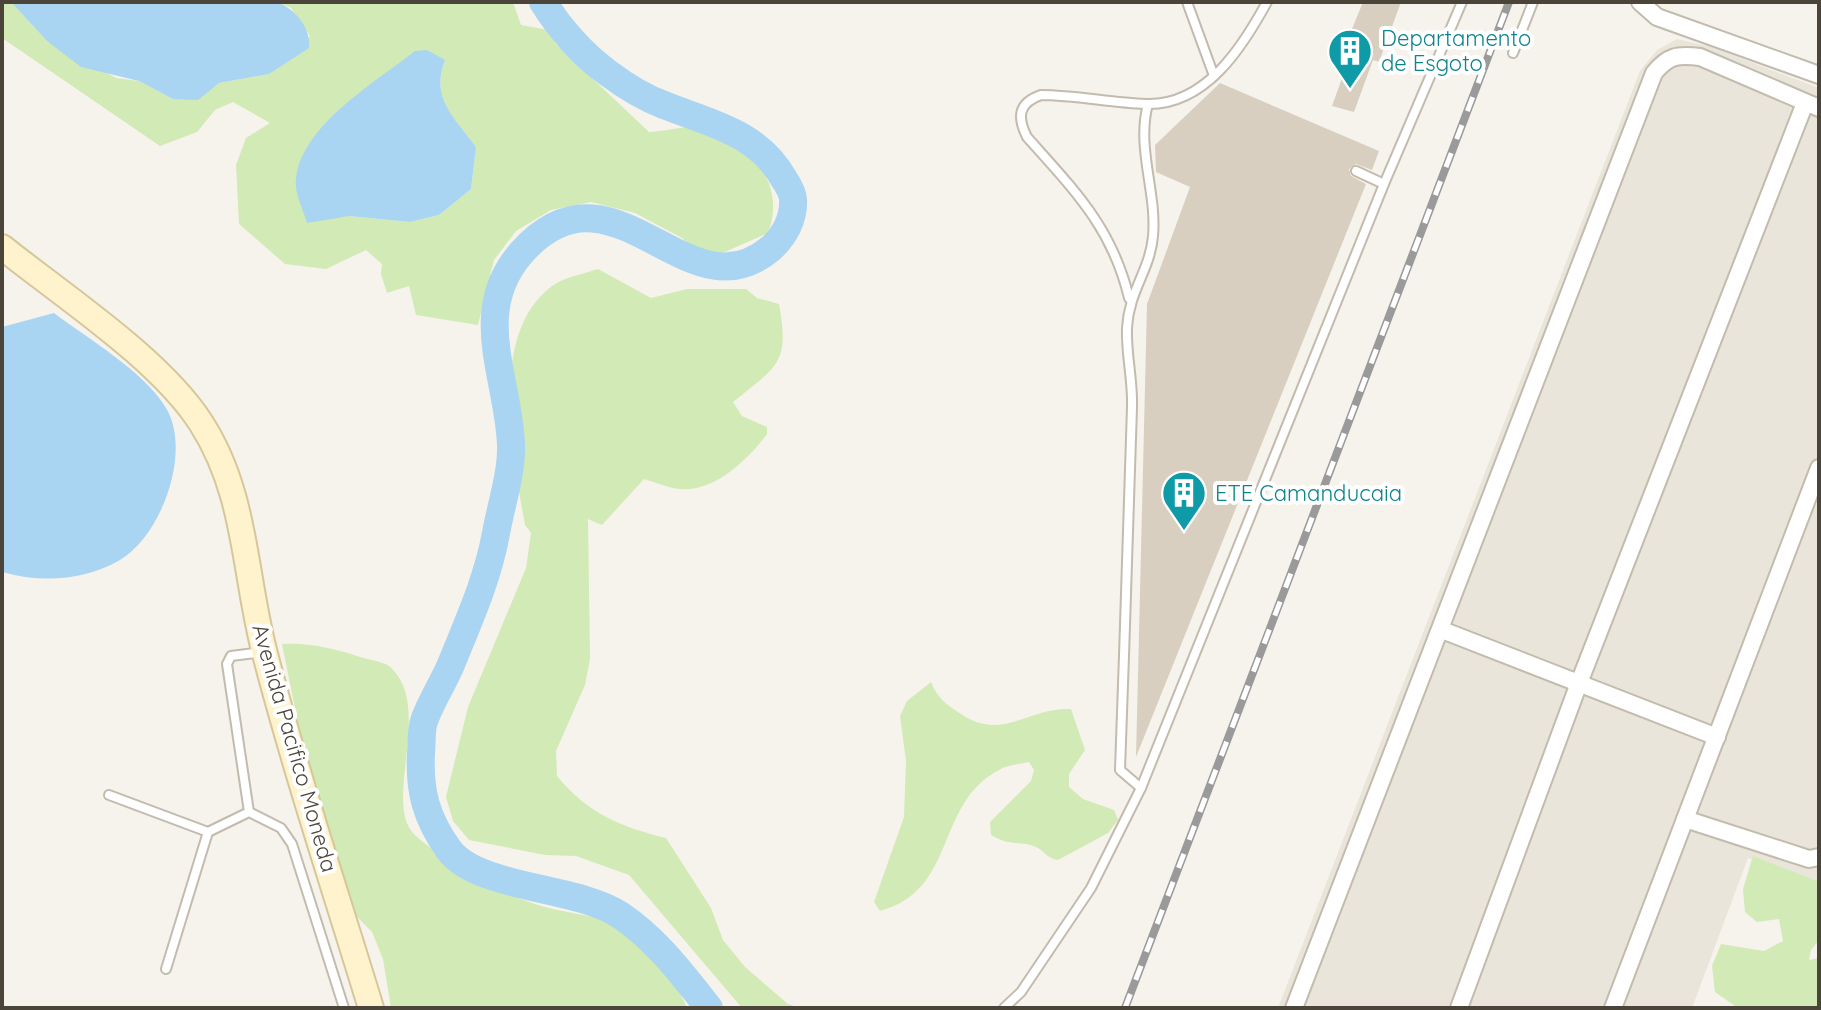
<svg xmlns="http://www.w3.org/2000/svg" width="1821" height="1010" font-family="Quicksand,sans-serif">
  <rect width="100%" height="100%" fill="#f6f3ec"/>
  <path fill="#eae5da" d="M 1677,39 L 1708,46 L 1819,88 L 1819,886 L 1748,858 L 1692,1008 L 1278,1008 L 1640,71 L 1657,50 Z"/>
  <g fill="#d2eab5" fill-rule="evenodd">
    <path d="M 2,2 L 11,2 L 47,41 L 116,78 L 139,81 L 173,99 L 219,83 L 269,74 L 310,36 L 291,8 L 277,2 L 513,2 L 521,25 L 549,30 L 556,44 L 649,132 C 668,131 692,124 711,126 C 719,128 731,137 737,142 C 766,165 782,197 768,233 L 718,255 L 698,253 L 682,238 L 635,213 L 591,202 L 551,210 L 516,231 L 494,260 L 478,325 L 416,315 L 409,286 L 387,293 L 381,274 L 382,264 L 366,250 L 326,269 L 285,264 L 239,224 L 236,165 L 246,138 L 270,123 L 233,102 L 215,110 L 197,132 L 160,146 L 2,38 ZM 445,60 C 430,99 454,117 476,147 L 471,189 L 439,215 L 410,222 L 349,216 Z"/>
    <path d="M 598,269 L 651,298 L 687,289 L 746,289 L 757,298 L 779,304 C 790,364 777,366 733,402 L 742,416 L 767,427 L 767,434 C 749,459 713,493 680,489 C 668,488 655,482 644,479 L 602,525 L 588,519 L 590,659 L 585,685 L 556,751 L 557,776 C 587,813 621,827 666,838 L 711,908 L 723,940 L 745,967 L 788,1004 L 800,1008 L 742,1008 L 629,875 L 576,856 L 545,855 L 469,840 L 453,821 L 446,797 L 468,707 L 526,568 L 531,533 L 525,525 C 513,458 487,334 552,286 C 564,277 584,274 598,269 Z"/>
    <path d="M 282,644 C 306,642 338,649 360,657 C 369,660 382,661 389,666 C 435,704 382,802 414,834 C 437,857 504,894 535,904 C 558,912 583,913 606,921 C 645,935 672,972 687,1008 L 391,1008 L 383,959 L 372,932 L 339,898 L 302,743 Z"/>
    <path d="M 931,682 C 937,698 947,705 961,714 C 1002,742 1028,707 1071,709 L 1085,750 L 1069,774 L 1069,787 L 1083,799 L 1114,810 L 1118,820 L 1108,833 L 1058,860 C 1047,859 1045,851 1036,847 C 1020,840 1011,847 991,835 L 990,822 L 1031,781 L 1034,770 L 1029,762 C 1020,764 1007,765 999,770 C 934,804 958,890 880,911 L 874,902 L 904,817 L 906,761 L 900,716 L 907,701 Z"/>
    <path d="M 1753,856 L 1819,882 L 1819,940 L 1811,950 L 1809,960 L 1819,958 L 1819,1008 L 1738,1008 L 1715,992 L 1712,966 L 1721,944 L 1764,951 L 1783,941 L 1779,919 L 1757,922 L 1745,912 L 1743,889 Z"/>
  </g>
  <g fill="#a9d4f2">
    <path d="M 11,2 L 277,2 C 295,9 311,27 309,48 L 269,74 L 219,83 L 198,100 L 173,99 L 139,81 L 81,67 L 47,41 Z"/>
    <path d="M 427,50 L 445,60 C 430,98 454,117 476,147 L 471,189 L 439,215 L 410,222 L 349,216 L 307,223 C 304,212 297,198 296,187 C 293,130 376,82 415,51 Z"/>
    <path d="M 54,313 C 88,339 144,371 166,408 C 192,451 162,535 120,560 C 84,581 41,583 2,572 L 2,327 Z"/>
  </g>
  <g fill="none" stroke-linecap="round" stroke-linejoin="round">
    <path stroke="#a9d4f2" stroke-width="28" d="M 543,2 C 559,28 583,55 608,73 C 624,85 645,98 664,105 C 709,123 758,132 784,179 C 788,185 793,193 793,200 C 794,219 784,237 770,249 C 687,319 614,150 522,252 C 469,311 509,379 511,445 C 512,473 501,505 496,533 C 488,578 469,620 452,662 C 444,682 431,701 424,721 C 421,730 422,742 421,753 C 419,791 426,818 449,850 C 478,889 576,886 620,915 C 656,939 682,974 709,1008"/>
  </g>
  <g fill="#d8cfc1">
    <path d="M 1363,2 L 1401,2 L 1379,62 L 1373,60 L 1354,112 L 1332,106 L 1351,53 L 1343,51 Z"/>
    <path d="M 1220,83 L 1379,151 L 1372,170 L 1356,164 L 1349,169 L 1351,176 L 1366,184 L 1136,757 L 1147,304 L 1190,187 L 1156,172 L 1155,145 Z"/>
  </g>
  <g fill="none" stroke-linecap="round" stroke-linejoin="round">
    <g stroke="#c2bbae" stroke-width="12">
      <g id="lane">
        <path d="M 1187,2 L 1214,76"/>
        <path d="M 1513,53 L 1533,2"/>
        <path d="M 1384,184 L 1462,2"/>
        <path d="M 1129,298 C 1112,227 1074,190 1027,137 C 1017,117 1018,103 1041,95 C 1076,95 1111,103 1146,104 C 1205,106 1242,48 1267,2"/>
        <path d="M 1141,788 L 1120,770 C 1124,649 1129,528 1132,407 C 1133,380 1126,355 1127,328 C 1129,290 1150,271 1153,236 C 1157,192 1136,148 1148,104"/>
        <path d="M 109,795 L 208,832"/>
        <path d="M 249,812 L 281,828 L 292,844 L 344,1008"/>
        <path d="M 166,969 L 208,832 L 249,812 L 227,664 L 231,656 L 263,652"/>
        <path d="M 1004,1008 L 1021,992 L 1091,888 L 1141,788 L 1384,184 L 1356,171"/>
      </g>
    </g>
    <g stroke="#c2bbae" stroke-width="20">
      <g id="street">
        <path d="M 1640,2 L 1657,17 L 1819,75"/>
        <path d="M 1442,630 L 1717,737"/>
        <path d="M 1685,819 L 1809,859 L 1819,857"/>
        <path d="M 1294,1008 L 1654,73 C 1668,56 1677,54 1700,57 L 1819,108"/>
        <path d="M 1459,1008 L 1579,683 L 1805,103"/>
        <path d="M 1613,1008 L 1819,468"/>
      </g>
    </g>
    <g stroke="#d6c79b" stroke-width="28">
      <path id="secondary" d="M 2,247 C 63,296 160,359 201,423 C 247,494 244,575 265,654 C 296,773 335,890 371,1008"/>
    </g>
    <use href="#lane" stroke="#fff" stroke-width="8"/>
    <use href="#street" stroke="#fff" stroke-width="16"/>
    <use href="#secondary" stroke="#fff3cd" stroke-width="24"/>
    <g stroke="#9a9a9a" stroke-width="8">
      <path id="rail" d="M 1125,1008 L 1509,2"/>
    </g>
    <use href="#rail" stroke="#fff" stroke-width="5" stroke-dasharray="15" stroke-linecap="butt"/>
  </g>
  <defs>
    <g id="building-pin" transform="scale(2.3)"><path d="M0 17L-7.5 6A9.5 9.5 0 1 1 7.5 6Z" fill="#0f9aa8" stroke="#fff"/><path d="M-4-6H4V6H1V3H-1V6H-4ZM-2.5-4.3h1.7v1.8h-1.7ZM.8-4.3h1.7v1.8H.8ZM-2.5-1h1.7V.8h-1.7ZM.8-1h1.7V.8H.8Z" fill="#fff"/></g>
  </defs>
  <g fill-rule="evenodd">
    <use href="#building-pin" x="1350" y="51"/>
    <use href="#building-pin" x="1184" y="493"/>
  </g>
  <g text-anchor="middle" dominant-baseline="central" stroke-width="8" stroke-linejoin="round" paint-order="stroke">
    <g font-size="22" fill="#0d838f" stroke="#fff" text-anchor="start">
      <text x="1381" y="38">Departamento<tspan x="1381" dy="25">de Esgoto</tspan></text>
      <text x="1215" y="493">ETE Camanducaia</text>
    </g>
    <g font-size="22" fill="#4b4439" stroke="#fff">
      <text transform="translate(295 748) rotate(74)">Avenida Pacifico Moneda</text>
    </g>
  </g>
  <rect width="1821" height="1010" fill="none" stroke="#4b4439" stroke-width="8"/>
</svg>
